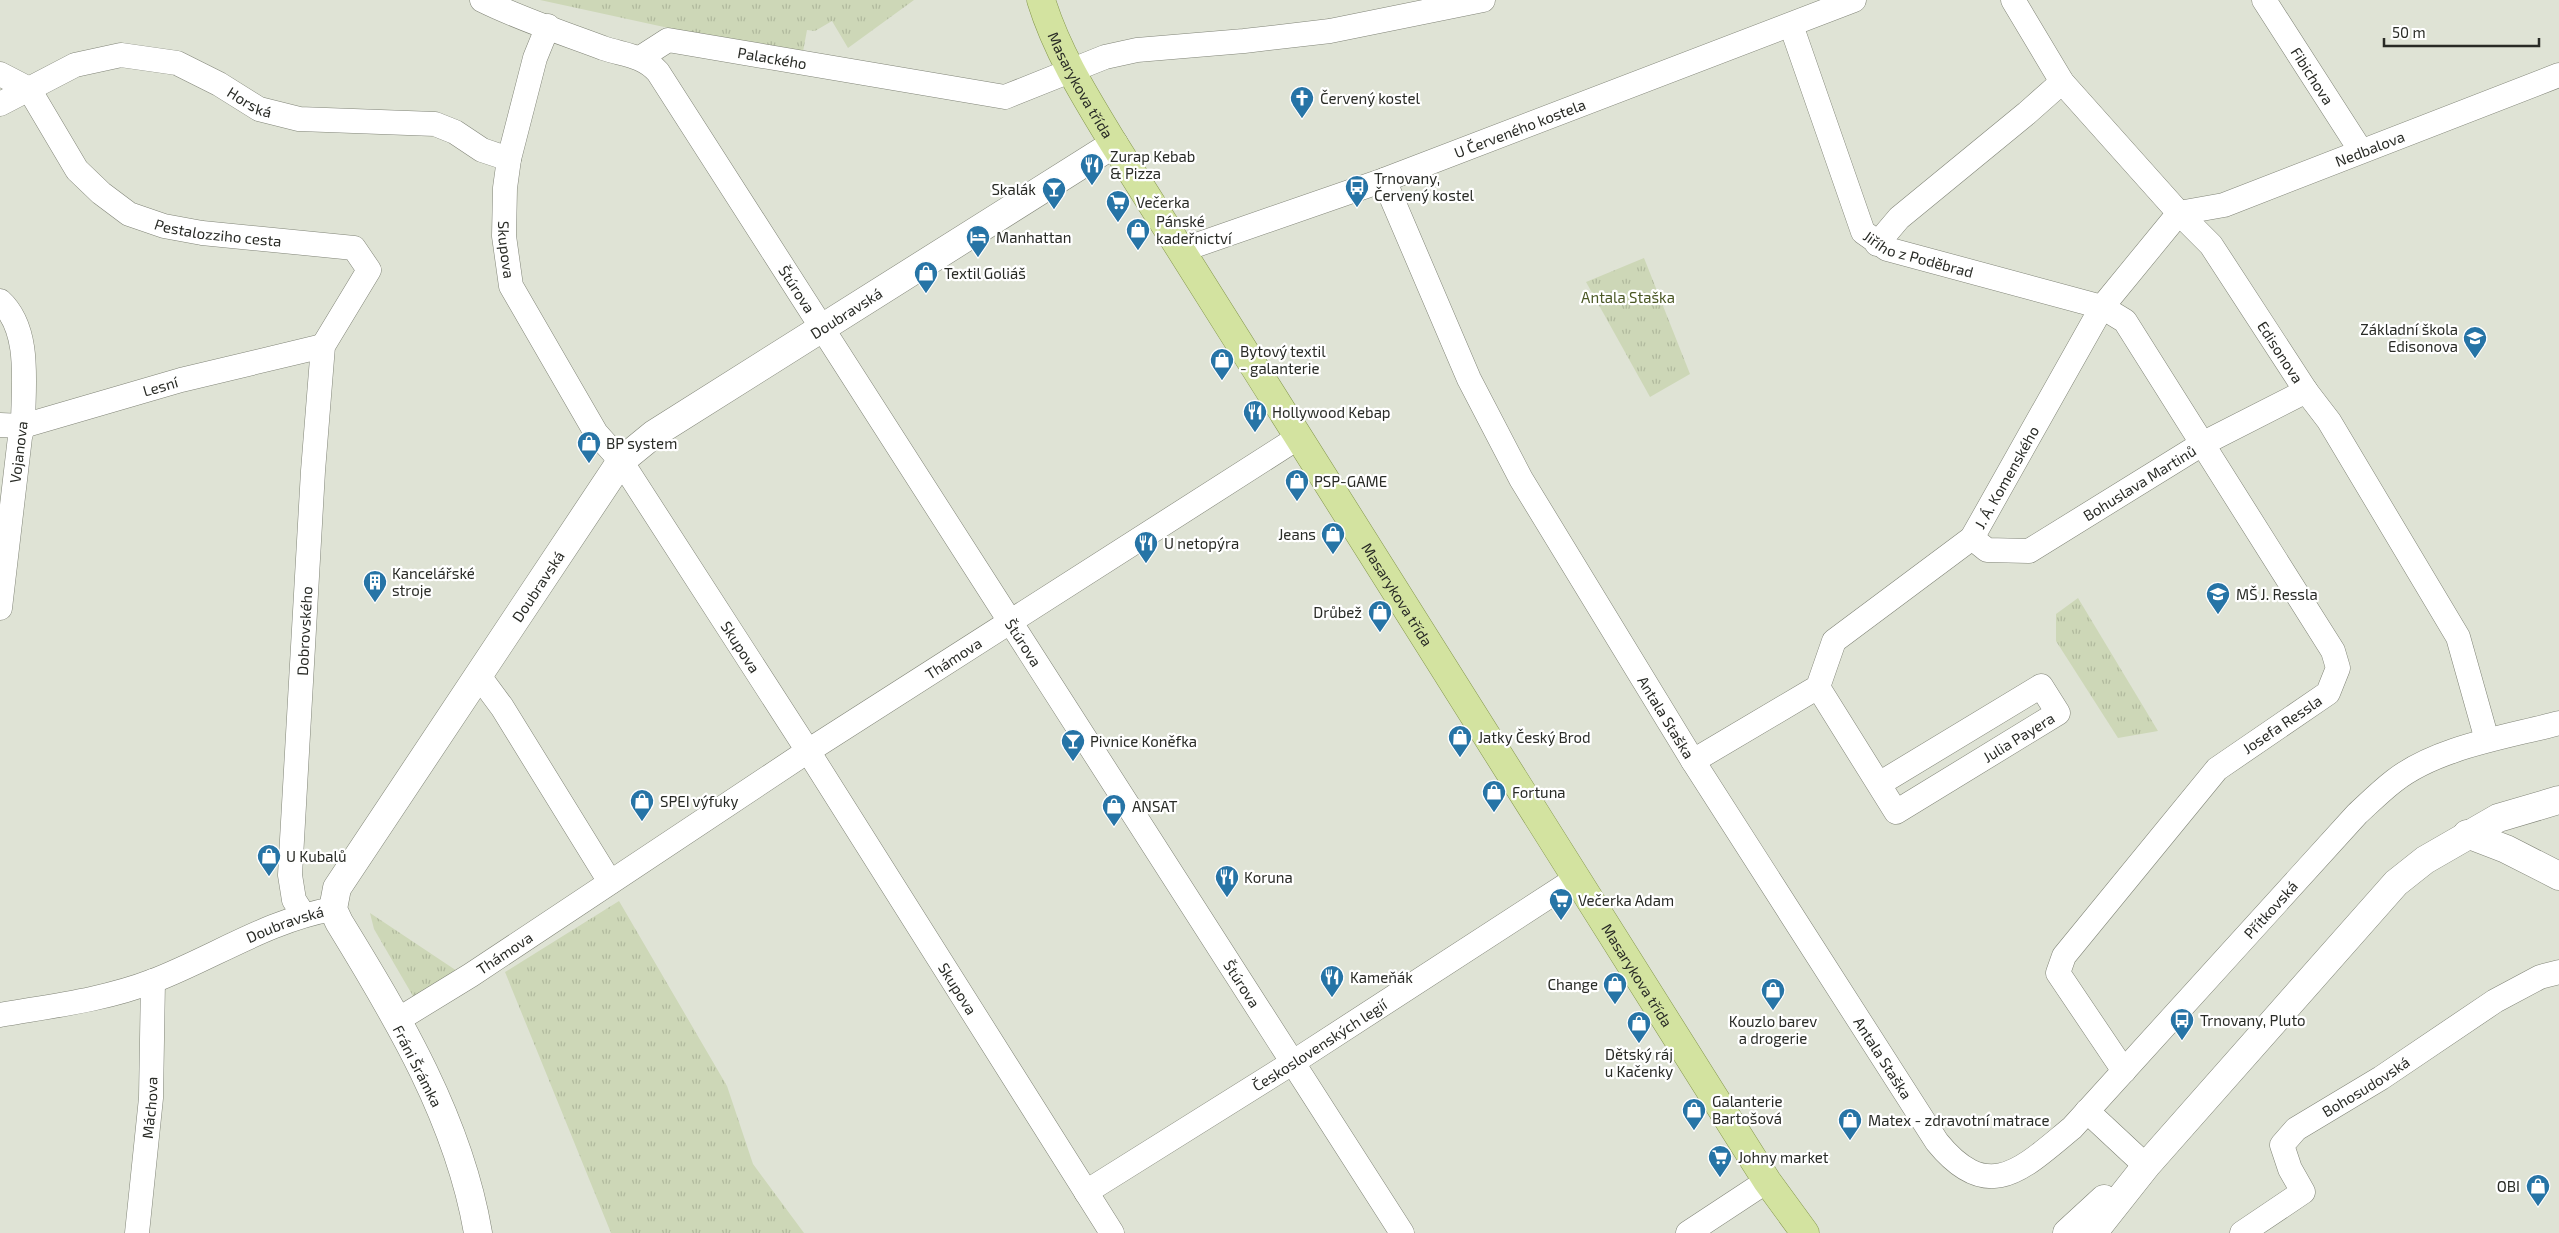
<svg xmlns="http://www.w3.org/2000/svg" width="2559" height="1233" font-family="'Exo 2',sans-serif">
  <defs>
    <pattern id="grass-tufts" width="24" height="20" patternUnits="userSpaceOnUse" patternTransform="scale(1.25)"><rect width="24" height="20" fill="#cdd7b7"/><path d="M3 7l-1-3M5 7V3M7 7l1-3M15 17l-1-3M17 17v-4M19 17l1-3" fill="none" stroke="#b0b99d"/></pattern>
  </defs>
  <rect width="100%" height="100%" fill="#dfe3d5"/>
  <g fill="url(#grass-tufts)">
    <path d="M 540,0 L 914,0 L 848,48 L 832,21 L 815,31 L 807,30 L 802,57 Z"/>
    <path d="M 1644,258 L 1690,374 L 1650,397 L 1586,282 Z"/>
    <path d="M 2078,598 L 2158,731 L 2118,738 L 2056,641 L 2056,614 Z"/>
    <path d="M 619,901 L 727,1086 L 753,1164 L 804,1233 L 611,1233 L 505,972 Z"/>
    <path d="M 370,913 L 457,971 L 417,1003 L 374,929 Z"/>
  </g>
  <g fill="none" stroke-linecap="round" stroke-linejoin="round">
    <g stroke="#808477" stroke-width="25">
      <g id="street">
        <path id="s1" d="M 482,0 C 520,19 563,33 603,48 C 624,55 643,55 658,72 L 1402,1233"/>
        <path id="s2" d="M 2013,0 L 2062,82 L 2179,213 L 2211,245 L 2306,391 L 2329,421 L 2458,637 L 2487,740"/>
        <path id="s3" d="M 2264,0 L 2361,151"/>
        <path id="s4" d="M 1791,25 L 1863,232 L 1887,249 L 2102,307 L 2125,321 L 2333,651 L 2338,668 L 2328,693 L 2217,769 L 2064,956 L 2058,973 L 2124,1071"/>
        <path id="s5" d="M 548,26 L 535,58 L 509,159 L 505,188 L 504,236 L 511,286 L 596,433 L 621,461 L 808,751 L 1112,1233"/>
        <path id="s6" d="M 640,58 L 668,40 L 1005,97 L 1105,57 L 1137,50 L 1244,41 L 1330,31 L 1483,0"/>
        <path d="M 0,74 L 29,89"/>
        <path id="s7" d="M 29,89 L 77,170 L 101,193 L 129,214 L 164,226 L 202,233 L 354,248 L 369,270 L 323,346 L 313,471 L 290,875 L 294,900 L 303,914"/>
        <path id="s8" d="M 0,104 L 75,65 L 121,55 L 177,63 L 219,84 L 259,109 L 299,119 L 435,124 L 455,132 L 482,150 L 509,159"/>
        <path id="s9" d="M 1384,180 L 1469,379 L 1521,479 L 1693,761 L 1937,1142 C 1989,1206 2023,1168 2072,1128 L 2357,814 C 2369,803 2381,791 2394,781 C 2437,747 2507,737 2559,723"/>
        <path id="s10" d="M 2179,213 L 2224,205 L 2559,75"/>
        <path d="M 1877,244 L 1899,218 L 2027,113 L 2062,82"/>
        <path id="s11" d="M 1182,250 L 1384,180 L 1854,0"/>
        <path d="M 0,301 C 32,330 23,387 23,426 L 20,437 L 0,608"/>
        <path id="s12" d="M 0,425 L 23,426 L 181,380 L 323,346"/>
        <path id="s13" d="M 1972,538 L 1987,550 L 2029,551 L 2202,444 L 2306,391"/>
        <path d="M 479,676 L 502,707 L 610,882"/>
        <path id="s14" d="M 1818,687 L 1896,812 L 2058,713 L 2041,686 L 1879,784"/>
        <path id="s15" d="M 1693,761 L 1818,687 L 1834,641 L 1972,538 L 2102,307 L 2179,213"/>
        <path id="s16" d="M 0,1015 C 51,1006 104,1000 153,981 C 213,958 269,920 333,909"/>
        <path id="s17" d="M 396,1021 L 471,975 L 808,751 L 1299,437"/>
        <path d="M 2087,1111 L 2146,1166"/>
        <path id="s18" d="M 1086,1192 L 1292,1063 L 1577,878"/>
        <path id="s19" d="M 137,1233 L 151,1098 L 153,981"/>
        <path d="M 1688,1233 L 1767,1181"/>
        <path id="s20" d="M 2242,1233 L 2303,1192 L 2290,1169 L 2282,1145 L 2296,1129 L 2381,1078 L 2495,1001 L 2540,977 L 2559,972"/>
      </g>
    </g>
    <g stroke="#808477" stroke-width="29">
      <g id="secondary">
        <path d="M 2467,834 L 2506,849 L 2559,876"/>
        <path id="s21" d="M 478,1233 C 459,1120 398,1018 339,922 L 333,909 L 337,888 L 621,461 L 654,434 L 1114,144"/>
        <path d="M 2067,1233 L 2104,1199"/>
        <path d="M 2093,1233 L 2146,1166 L 2396,883 L 2425,860 L 2498,818 L 2559,800"/>
      </g>
    </g>
    <g stroke="#84974c" stroke-width="29">
      <g id="primary">
        <path id="s22" d="M 1041,0 C 1057,52 1086,98 1114,144 L 1767,1181 L 1805,1233"/>
      </g>
    </g>
    <use href="#street" stroke="#fff" stroke-width="24"/>
    <use href="#secondary" stroke="#fff" stroke-width="28"/>
    <use href="#primary" stroke="#d3e3a0" stroke-width="28"/>
  </g>
  <defs>
    <g id="church-pin" transform="scale(1.25)"><path d="M0 17L-7.5 6A9.5 9.5 0 1 1 7.5 6Z" fill="#2674a6" stroke="#fff"/><path d="M-1.2-6h2.4v3.5h3.3v2.4h-3.3V6h-2.4V-.1h-3.3v-2.4h3.3Z" fill="#fff"/></g>
    <g id="restaurant-pin" transform="scale(1.25)"><path d="M0 17L-7.5 6A9.5 9.5 0 1 1 7.5 6Z" fill="#2674a6" stroke="#fff"/><path d="M-5-6h1v4h1v-4h1v4h1v-4h1v5L-1.5 .5V6h-2V.5L-5-1ZM5-6V6H3V1.5H1.5Q1.5-4 5-6Z" fill="#fff"/></g>
    <g id="bus-pin" transform="scale(1.25)"><path d="M0 17L-7.5 6A9.5 9.5 0 1 1 7.5 6Z" fill="#2674a6" stroke="#fff"/><path d="M-5-6H5V4H4V6H2V4H-2V6H-4V4H-5ZM-3.5-4V0h7V-4ZM-3.5 1.2v1.5H-2V1.2ZM2 1.2v1.5H3.5V1.2Z" fill="#fff"/></g>
    <g id="bar-pin" transform="scale(1.25)"><path d="M0 17L-7.5 6A9.5 9.5 0 1 1 7.5 6Z" fill="#2674a6" stroke="#fff"/><path d="M-6-5H6L.8 .8V4.5H3.5V6h-7V4.5H-.8V.8Z" fill="#fff"/></g>
    <g id="supermarket-pin" transform="scale(1.25)"><path d="M0 17L-7.5 6A9.5 9.5 0 1 1 7.5 6Z" fill="#2674a6" stroke="#fff"/><path d="M-6-5.5h2.5l.6 2H6L4.5 2H-2.5L-4.4-4H-6ZM-1.5 3.2a1.3 1.3 0 1 0 .1 0ZM3 3.2a1.3 1.3 0 1 0 .1 0Z" fill="#fff"/></g>
    <g id="shop-pin" transform="scale(1.25)"><path d="M0 17L-7.5 6A9.5 9.5 0 1 1 7.5 6Z" fill="#2674a6" stroke="#fff"/><path d="M-5-2.5h2.3a2.7 3.5 0 0 1 5.4 0H5L5.5 6h-11ZM-1.5-2.5h3a1.5 2.3 0 0 0-3 0Z" fill="#fff"/></g>
    <g id="hotel-pin" transform="scale(1.25)"><path d="M0 17L-7.5 6A9.5 9.5 0 1 1 7.5 6Z" fill="#2674a6" stroke="#fff"/><path d="M-6-4.5h1.5V1H6V5H4.5V3h-9V5H-6ZM-4 0a1.8 1.8 0 1 1 3.6 0ZM.5 0V-2.5h3Q6-2.5 6 0Z" fill="#fff"/></g>
    <g id="school-pin" transform="scale(1.25)"><path d="M0 17L-7.5 6A9.5 9.5 0 1 1 7.5 6Z" fill="#2674a6" stroke="#fff"/><path d="M0-5L7-2L0 1L-7-2ZM-4 1L0 2.5L4 1V4Q0 6-4 4Z" fill="#fff"/></g>
    <g id="building-pin" transform="scale(1.25)"><path d="M0 17L-7.5 6A9.5 9.5 0 1 1 7.5 6Z" fill="#2674a6" stroke="#fff"/><path d="M-4-6H4V6H1V3H-1V6H-4ZM-2.5-4.3h1.7v1.8h-1.7ZM.8-4.3h1.7v1.8H.8ZM-2.5-1h1.7V.8h-1.7ZM.8-1h1.7V.8H.8Z" fill="#fff"/></g>
  </defs>
  <g fill-rule="evenodd">
    <use href="#church-pin" x="1302" y="98"/>
    <use href="#restaurant-pin" x="1092" y="165"/>
    <use href="#bus-pin" x="1357" y="187"/>
    <use href="#bar-pin" x="1054" y="189"/>
    <use href="#supermarket-pin" x="1118" y="202"/>
    <use href="#shop-pin" x="1138" y="230"/>
    <use href="#hotel-pin" x="978" y="237"/>
    <use href="#shop-pin" x="926" y="273"/>
    <use href="#school-pin" x="2475" y="338"/>
    <use href="#shop-pin" x="1222" y="360"/>
    <use href="#restaurant-pin" x="1255" y="412"/>
    <use href="#shop-pin" x="589" y="443"/>
    <use href="#shop-pin" x="1297" y="481"/>
    <use href="#shop-pin" x="1333" y="534"/>
    <use href="#restaurant-pin" x="1146" y="543"/>
    <use href="#building-pin" x="375" y="582"/>
    <use href="#school-pin" x="2218" y="594"/>
    <use href="#shop-pin" x="1380" y="612"/>
    <use href="#shop-pin" x="1460" y="737"/>
    <use href="#bar-pin" x="1073" y="741"/>
    <use href="#shop-pin" x="1494" y="792"/>
    <use href="#shop-pin" x="642" y="801"/>
    <use href="#shop-pin" x="1114" y="806"/>
    <use href="#shop-pin" x="269" y="856"/>
    <use href="#restaurant-pin" x="1227" y="877"/>
    <use href="#supermarket-pin" x="1561" y="900"/>
    <use href="#restaurant-pin" x="1332" y="977"/>
    <use href="#shop-pin" x="1615" y="984"/>
    <use href="#shop-pin" x="1773" y="990"/>
    <use href="#bus-pin" x="2182" y="1020"/>
    <use href="#shop-pin" x="1639" y="1023"/>
    <use href="#shop-pin" x="1694" y="1110"/>
    <use href="#shop-pin" x="1850" y="1120"/>
    <use href="#supermarket-pin" x="1720" y="1157"/>
    <use href="#shop-pin" x="2538" y="1186"/>
  </g>
  <g text-anchor="middle" dominant-baseline="central" stroke-width="4.5" stroke-linejoin="round" paint-order="stroke">
    <g font-size="15" fill="#292b26" stroke="#fff">
      <text stroke="none"><textPath href="#s6" startOffset="139">Palackého</textPath></text>
      <text stroke="none"><textPath href="#s3" startOffset="90">Fibichova</textPath></text>
      <text stroke="none"><textPath href="#s22" startOffset="94">Masarykova třída</textPath></text>
      <text stroke="none"><textPath href="#s8" startOffset="271">Horská</textPath></text>
      <text stroke="none"><textPath href="#s11" startOffset="359">U Červeného kostela</textPath></text>
      <text stroke="none"><textPath href="#s10" startOffset="202">Nedbalova</textPath></text>
      <text stroke="none"><textPath href="#s7" startOffset="254">Pestalozziho cesta</textPath></text>
      <text stroke="none"><textPath href="#s5" startOffset="230">Skupova</textPath></text>
      <text stroke="none"><textPath href="#s4" startOffset="280">Jiřího z Poděbrad</textPath></text>
      <text stroke="none"><textPath href="#s1" startOffset="449">Štúrova</textPath></text>
      <text stroke="none"><textPath href="#s21" startOffset="1161">Doubravská</textPath></text>
      <text stroke="none"><textPath href="#s2" startOffset="444">Edisonova</textPath></text>
      <text stroke="none"><textPath href="#s12" startOffset="166">Lesní</textPath></text>
      <text transform="translate(18 452) rotate(-83)">Vojanova</text>
      <text stroke="none"><textPath href="#s15" startOffset="436">J. Á. Komenského</textPath></text>
      <text stroke="none"><textPath href="#s13" startOffset="191">Bohuslava Martinů</textPath></text>
      <text stroke="none"><textPath href="#s21" startOffset="741">Doubravská</textPath></text>
      <text stroke="none"><textPath href="#s22" startOffset="694">Masarykova třída</textPath></text>
      <text transform="translate(304 631) rotate(-87)">Dobrovského</text>
      <text stroke="none"><textPath href="#s1" startOffset="869">Štúrova</textPath></text>
      <text stroke="none"><textPath href="#s5" startOffset="695">Skupova</textPath></text>
      <text stroke="none"><textPath href="#s17" startOffset="665">Thámova</textPath></text>
      <text stroke="none"><textPath href="#s9" startOffset="608">Antala Staška</textPath></text>
      <text transform="translate(2282 724) rotate(-34)">Josefa Ressla</text>
      <text stroke="none"><textPath href="#s14" startOffset="291">Julia Payera</textPath></text>
      <text stroke="none"><textPath href="#s9" startOffset="1569">Přítkovská</textPath></text>
      <text stroke="none"><textPath href="#s16" startOffset="301">Doubravská</textPath></text>
      <text stroke="none"><textPath href="#s17" startOffset="128">Thámova</textPath></text>
      <text stroke="none"><textPath href="#s22" startOffset="1144">Masarykova třída</textPath></text>
      <text stroke="none"><textPath href="#s1" startOffset="1274">Štúrova</textPath></text>
      <text stroke="none"><textPath href="#s5" startOffset="1100">Skupova</textPath></text>
      <text stroke="none"><textPath href="#s18" startOffset="276">Československých legií</textPath></text>
      <text stroke="none"><textPath href="#s9" startOffset="1012">Antala Staška</textPath></text>
      <text transform="translate(418 1066) rotate(63)">Fráni Šrámka</text>
      <text stroke="none"><textPath href="#s20" startOffset="228">Bohosudovská</textPath></text>
      <text stroke="none"><textPath href="#s19" startOffset="126">Máchova</textPath></text>
    </g>
    <g font-size="15" fill="#292b26" stroke="#fff" text-anchor="start">
      <text x="1320" y="98">Červený kostel</text>
      <text x="1110" y="156">Zurap Kebab<tspan x="1110" dy="17">&amp; Pizza</tspan></text>
      <text x="1374" y="178">Trnovany,<tspan x="1374" dy="17">Červený kostel</tspan></text>
      <text x="1036" y="189" text-anchor="end">Skalák</text>
      <text x="1136" y="202">Večerka</text>
      <text x="1156" y="221">Pánské<tspan x="1156" dy="17">kadeřnictví</tspan></text>
      <text x="996" y="237">Manhattan</text>
      <text x="944" y="273">Textil Goliáš</text>
      <text x="2458" y="329" text-anchor="end">Základní škola<tspan x="2458" dy="17">Edisonova</tspan></text>
      <text x="1240" y="351">Bytový textil<tspan x="1240" dy="17">- galanterie</tspan></text>
      <text x="1272" y="412">Hollywood Kebap</text>
      <text x="606" y="443">BP system</text>
      <text x="1314" y="481">PSP-GAME</text>
      <text x="1316" y="534" text-anchor="end">Jeans</text>
      <text x="1164" y="543">U netopýra</text>
      <text x="392" y="573">Kancelářské<tspan x="392" dy="17">stroje</tspan></text>
      <text x="2236" y="594">MŠ J. Ressla</text>
      <text x="1362" y="612" text-anchor="end">Drůbež</text>
      <text x="1478" y="737">Jatky Český Brod</text>
      <text x="1090" y="741">Pivnice Koněfka</text>
      <text x="1512" y="792">Fortuna</text>
      <text x="660" y="801">SPEI výfuky</text>
      <text x="1132" y="806">ANSAT</text>
      <text x="286" y="856">U Kubalů</text>
      <text x="1244" y="877">Koruna</text>
      <text x="1578" y="900">Večerka Adam</text>
      <text x="1350" y="977">Kameňák</text>
      <text x="1598" y="984" text-anchor="end">Change</text>
      <text x="2200" y="1020">Trnovany, Pluto</text>
      <text x="1773" y="1021" text-anchor="middle">Kouzlo barev<tspan x="1773" dy="17">a drogerie</tspan></text>
      <text x="1639" y="1054" text-anchor="middle">Dětský ráj<tspan x="1639" dy="17">u Kačenky</tspan></text>
      <text x="1712" y="1101">Galanterie<tspan x="1712" dy="17">Bartošová</tspan></text>
      <text x="1868" y="1120">Matex - zdravotní matrace</text>
      <text x="1738" y="1157">Johny market</text>
      <text x="2520" y="1186" text-anchor="end">OBI</text>
    </g>
    <g font-size="15" fill="#4b5825" stroke="#fff">
      <text x="1628" y="297">Antala Staška</text>
    </g>
  </g>
  <path d="M2384 38v8h155v-8" fill="none" stroke="#292b26" stroke-width="2.5"/>
  <text x="2392" y="38" font-size="15" fill="#292b26" stroke="#ffffff" stroke-width="4" paint-order="stroke">50 m</text>
</svg>
